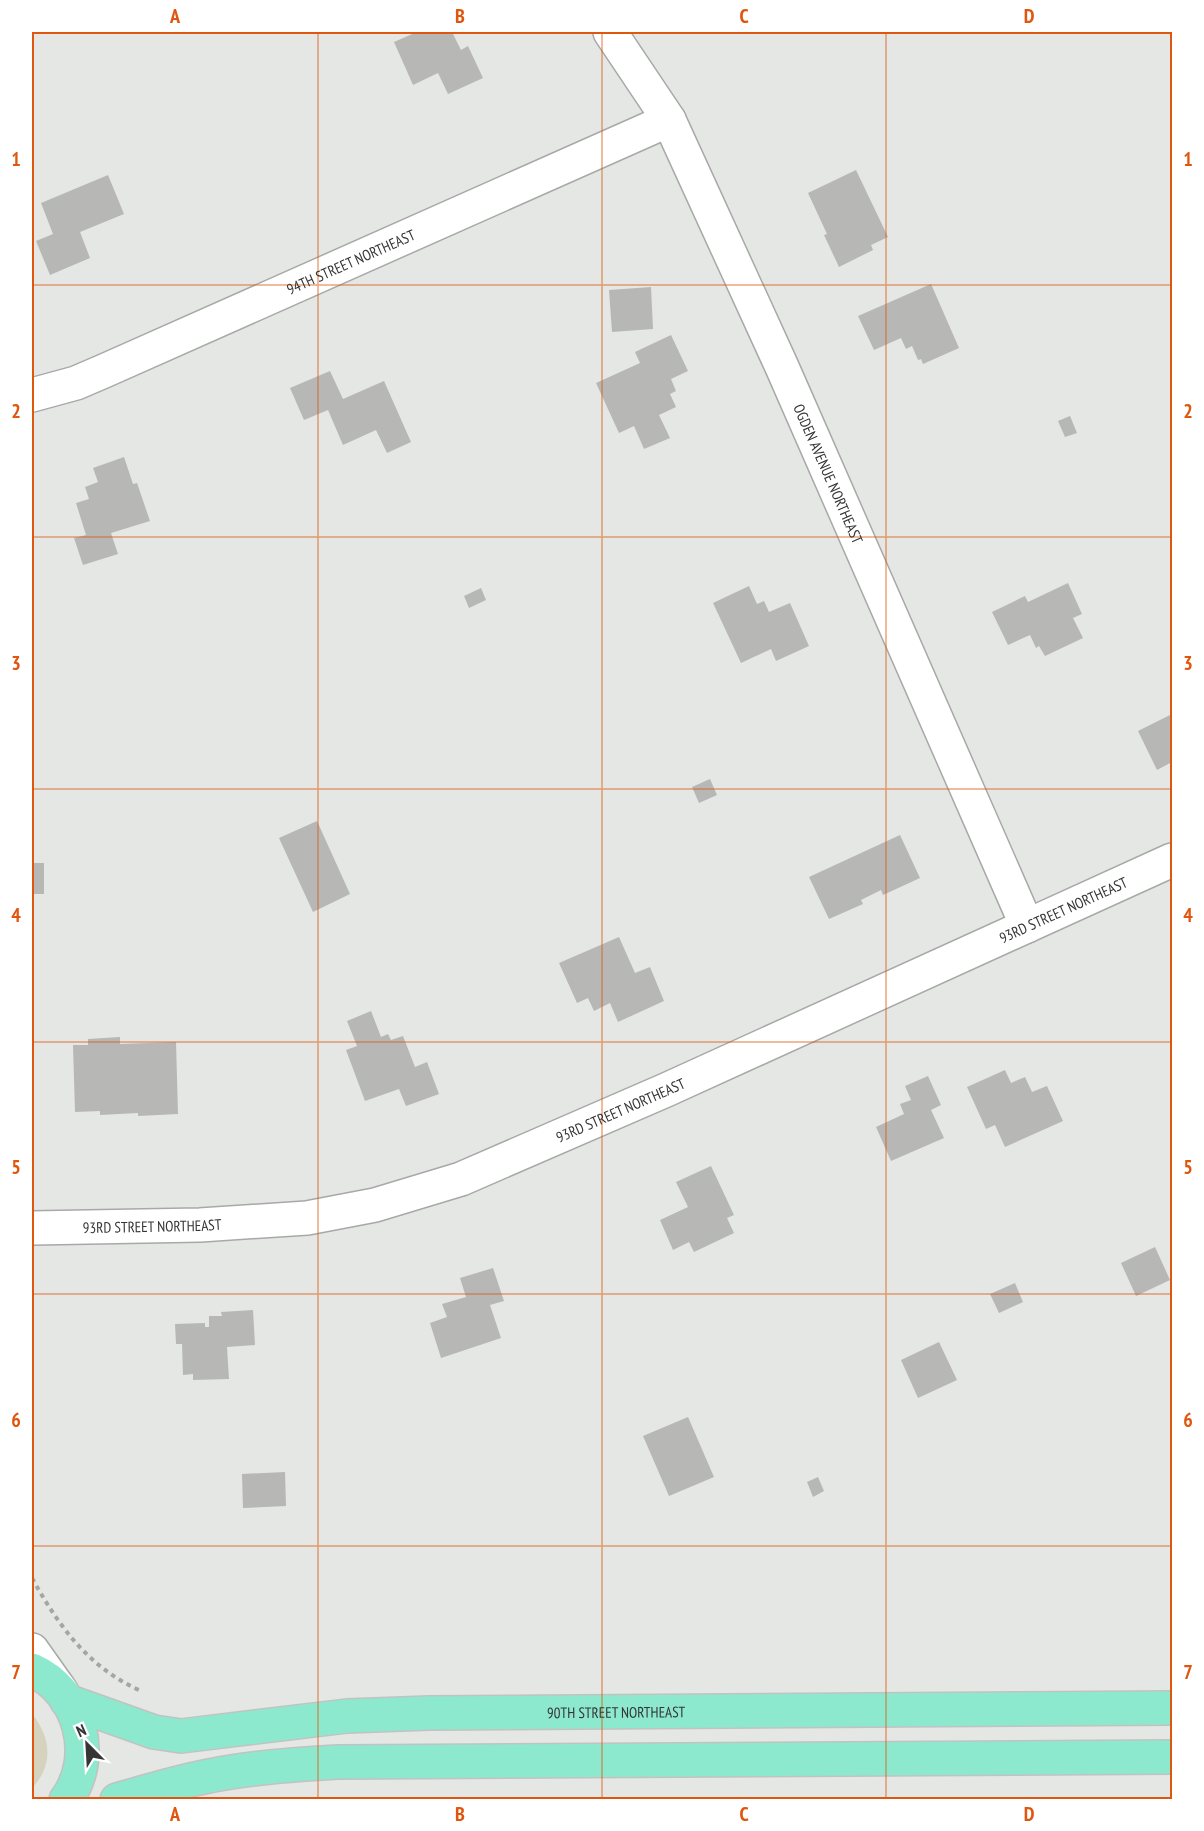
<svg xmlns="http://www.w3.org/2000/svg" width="1204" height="1831" font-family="'PT Sans Narrow',sans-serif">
  <rect width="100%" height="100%" fill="#e4e7e4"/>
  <path fill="#d5d3be" d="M 32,1714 C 51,1737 54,1765 32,1788 Z"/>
  <g fill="#b7b8b5">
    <path d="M 417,32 L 452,32 L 461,50 L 468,46 L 483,78 L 448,94 L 438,73 L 413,85 L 394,42 Z"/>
    <path d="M 856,170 L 888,237 L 871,245 L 873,250 L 839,267 L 824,235 L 827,234 L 808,193 Z"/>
    <path d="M 108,175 L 124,214 L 80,232 L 90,258 L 50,275 L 36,241 L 53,234 L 41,203 Z"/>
    <path d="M 931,284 L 959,348 L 923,364 L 921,359 L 918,360 L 912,346 L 906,349 L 901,338 L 874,350 L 858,316 Z"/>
    <path d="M 651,287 L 653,329 L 612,332 L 609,290 Z"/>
    <path d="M 671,335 L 688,371 L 671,379 L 676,391 L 670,394 L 676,407 L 659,415 L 670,438 L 644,449 L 634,426 L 619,433 L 596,383 L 640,363 L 635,352 Z"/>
    <path d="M 330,371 L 343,399 L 384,381 L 411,442 L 387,453 L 376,430 L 343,445 L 328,410 L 304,420 L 290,388 Z"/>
    <path d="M 1070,416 L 1077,433 L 1065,437 L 1058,421 Z"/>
    <path d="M 124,457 L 133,484 L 137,483 L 150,521 L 111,533 L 118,554 L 83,565 L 74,538 L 86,535 L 76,503 L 89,499 L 85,487 L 98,482 L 93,468 Z"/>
    <path d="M 1068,583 L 1082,614 L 1073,618 L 1083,638 L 1045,656 L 1039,646 L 1036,648 L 1030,635 L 1008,645 L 992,612 L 1025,596 L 1028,602 Z"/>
    <path d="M 749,586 L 757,604 L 764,601 L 769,612 L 790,603 L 809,646 L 776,661 L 771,649 L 741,663 L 713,603 Z"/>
    <path d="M 481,588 L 486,600 L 469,608 L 464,596 Z"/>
    <path d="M 1172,714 L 1172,762 L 1157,770 L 1138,731 Z"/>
    <path d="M 710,779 L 717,795 L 699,803 L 692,787 Z"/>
    <path d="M 317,821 L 350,894 L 313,912 L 279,838 Z"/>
    <path d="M 900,835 L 920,878 L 883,895 L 881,890 L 861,900 L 863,904 L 829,919 L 809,877 Z"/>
    <rect x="32" y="863" width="12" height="31"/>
    <path d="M 619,937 L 635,973 L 650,967 L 664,1001 L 618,1022 L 610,1003 L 594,1011 L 588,998 L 577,1003 L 559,963 Z"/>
    <path d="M 371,1011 L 381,1037 L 388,1034 L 391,1040 L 403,1036 L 415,1067 L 427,1062 L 439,1094 L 406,1106 L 399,1089 L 365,1101 L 346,1050 L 357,1046 L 347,1021 Z"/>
    <path d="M 120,1037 L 120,1044 L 176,1042 L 178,1114 L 138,1116 L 138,1113 L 100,1115 L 100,1111 L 75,1112 L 73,1045 L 88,1045 L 88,1039 Z"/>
    <path d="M 1005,1070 L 1011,1083 L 1025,1077 L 1032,1092 L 1047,1086 L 1063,1121 L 1005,1147 L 995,1125 L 986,1129 L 967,1087 Z"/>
    <path d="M 928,1076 L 941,1105 L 931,1110 L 944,1138 L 891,1161 L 876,1127 L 904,1114 L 900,1104 L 911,1100 L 905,1086 Z"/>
    <path d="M 711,1166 L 734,1215 L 727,1218 L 734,1233 L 694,1252 L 689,1242 L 673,1250 L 660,1220 L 688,1207 L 676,1182 Z"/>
    <path d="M 1155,1247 L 1170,1280 L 1136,1296 L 1121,1263 Z"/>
    <path d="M 493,1268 L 504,1301 L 490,1305 L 501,1338 L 441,1358 L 430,1323 L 447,1317 L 442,1304 L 466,1297 L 460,1278 Z"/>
    <path d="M 1015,1283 L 1023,1302 L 999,1313 L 990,1294 Z"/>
    <path d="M 253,1310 L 255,1345 L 227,1347 L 229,1379 L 193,1380 L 193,1374 L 183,1375 L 182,1344 L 176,1344 L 175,1324 L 205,1323 L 205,1327 L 209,1327 L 209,1316 L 222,1316 L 221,1312 Z"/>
    <path d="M 939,1342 L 957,1380 L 918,1398 L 901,1360 Z"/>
    <path d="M 688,1417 L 714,1477 L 669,1496 L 643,1436 Z"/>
    <path d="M 285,1472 L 286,1506 L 243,1508 L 242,1474 Z"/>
    <path d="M 818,1477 L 824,1491 L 813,1497 L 807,1482 Z"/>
  </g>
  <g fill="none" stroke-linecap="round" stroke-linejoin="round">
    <g stroke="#a7a9a7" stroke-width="36">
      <g id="minor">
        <path id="s1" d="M 610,32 L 669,120 L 782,367 L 1027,926"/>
        <path id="s2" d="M 32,395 L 76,383 L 104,371 L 669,120"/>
        <path id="s3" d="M 32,1228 L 200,1225 L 307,1218 L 375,1205 L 461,1179 L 666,1090 L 1172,860"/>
        <path d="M 32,1650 L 61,1691"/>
      </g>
    </g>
    <g stroke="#c2c2c2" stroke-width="36">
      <g id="major">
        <path d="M 32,1670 C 80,1691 98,1757 66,1800"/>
        <path id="s4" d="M 67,1701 L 154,1732 L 181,1736 L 347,1716 L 429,1713 L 1172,1708"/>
        <path d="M 117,1800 C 155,1789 192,1778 231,1772 C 267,1766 302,1764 338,1762 L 1172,1757"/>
      </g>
    </g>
    <path stroke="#a4a6a4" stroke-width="4" stroke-dasharray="4.5 4.5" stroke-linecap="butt" d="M 32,1578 C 58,1625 88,1667 139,1690"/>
    <use href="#minor" stroke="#fff" stroke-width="33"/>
    <use href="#major" stroke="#8de9cd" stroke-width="33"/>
  </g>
  <path fill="none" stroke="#df570e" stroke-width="1.5" stroke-opacity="0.55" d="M 318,32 L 318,1800M 602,32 L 602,1800M 886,32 L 886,1800M 32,285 L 1172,285M 32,537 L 1172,537M 32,789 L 1172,789M 32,1042 L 1172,1042M 32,1294 L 1172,1294M 32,1546 L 1172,1546"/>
  <g text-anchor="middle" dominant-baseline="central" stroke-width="4.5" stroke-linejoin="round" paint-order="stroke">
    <g font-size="15" fill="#343534" stroke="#fff">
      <text stroke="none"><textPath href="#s2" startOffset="346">94TH STREET NORTHEAST</textPath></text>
      <text stroke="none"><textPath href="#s1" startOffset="494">OGDEN AVENUE NORTHEAST</textPath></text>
      <text stroke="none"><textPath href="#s3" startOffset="1094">93RD STREET NORTHEAST</textPath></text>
      <text stroke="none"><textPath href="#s3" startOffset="608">93RD STREET NORTHEAST</textPath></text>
      <text stroke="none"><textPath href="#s3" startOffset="120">93RD STREET NORTHEAST</textPath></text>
      <text stroke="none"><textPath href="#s4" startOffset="556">90TH STREET NORTHEAST</textPath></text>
    </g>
  </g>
  <rect width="1204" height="1831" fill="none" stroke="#ffffff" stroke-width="66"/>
  <g transform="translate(87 1744) rotate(336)" stroke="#ffffff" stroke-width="4.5" paint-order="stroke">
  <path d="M0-4.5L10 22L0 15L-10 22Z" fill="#343534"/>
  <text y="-9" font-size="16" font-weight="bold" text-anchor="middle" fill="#343534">N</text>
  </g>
  <rect x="33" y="33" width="1138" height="1765" fill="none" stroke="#df570e" stroke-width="2"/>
  <g font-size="20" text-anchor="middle" font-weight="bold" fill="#df570e">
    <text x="175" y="23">A</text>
    <text x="460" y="23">B</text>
    <text x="744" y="23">C</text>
    <text x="1029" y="23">D</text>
    <text x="16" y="166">1</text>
    <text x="1188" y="166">1</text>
    <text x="16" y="418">2</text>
    <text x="1188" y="418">2</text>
    <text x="16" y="670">3</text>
    <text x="1188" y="670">3</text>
    <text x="16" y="922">4</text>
    <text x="1188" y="922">4</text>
    <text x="16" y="1174">5</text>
    <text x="1188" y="1174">5</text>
    <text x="16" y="1427">6</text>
    <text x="1188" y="1427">6</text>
    <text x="16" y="1679">7</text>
    <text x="1188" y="1679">7</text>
    <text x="175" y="1821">A</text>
    <text x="460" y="1821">B</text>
    <text x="744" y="1821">C</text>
    <text x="1029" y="1821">D</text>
  </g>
</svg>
